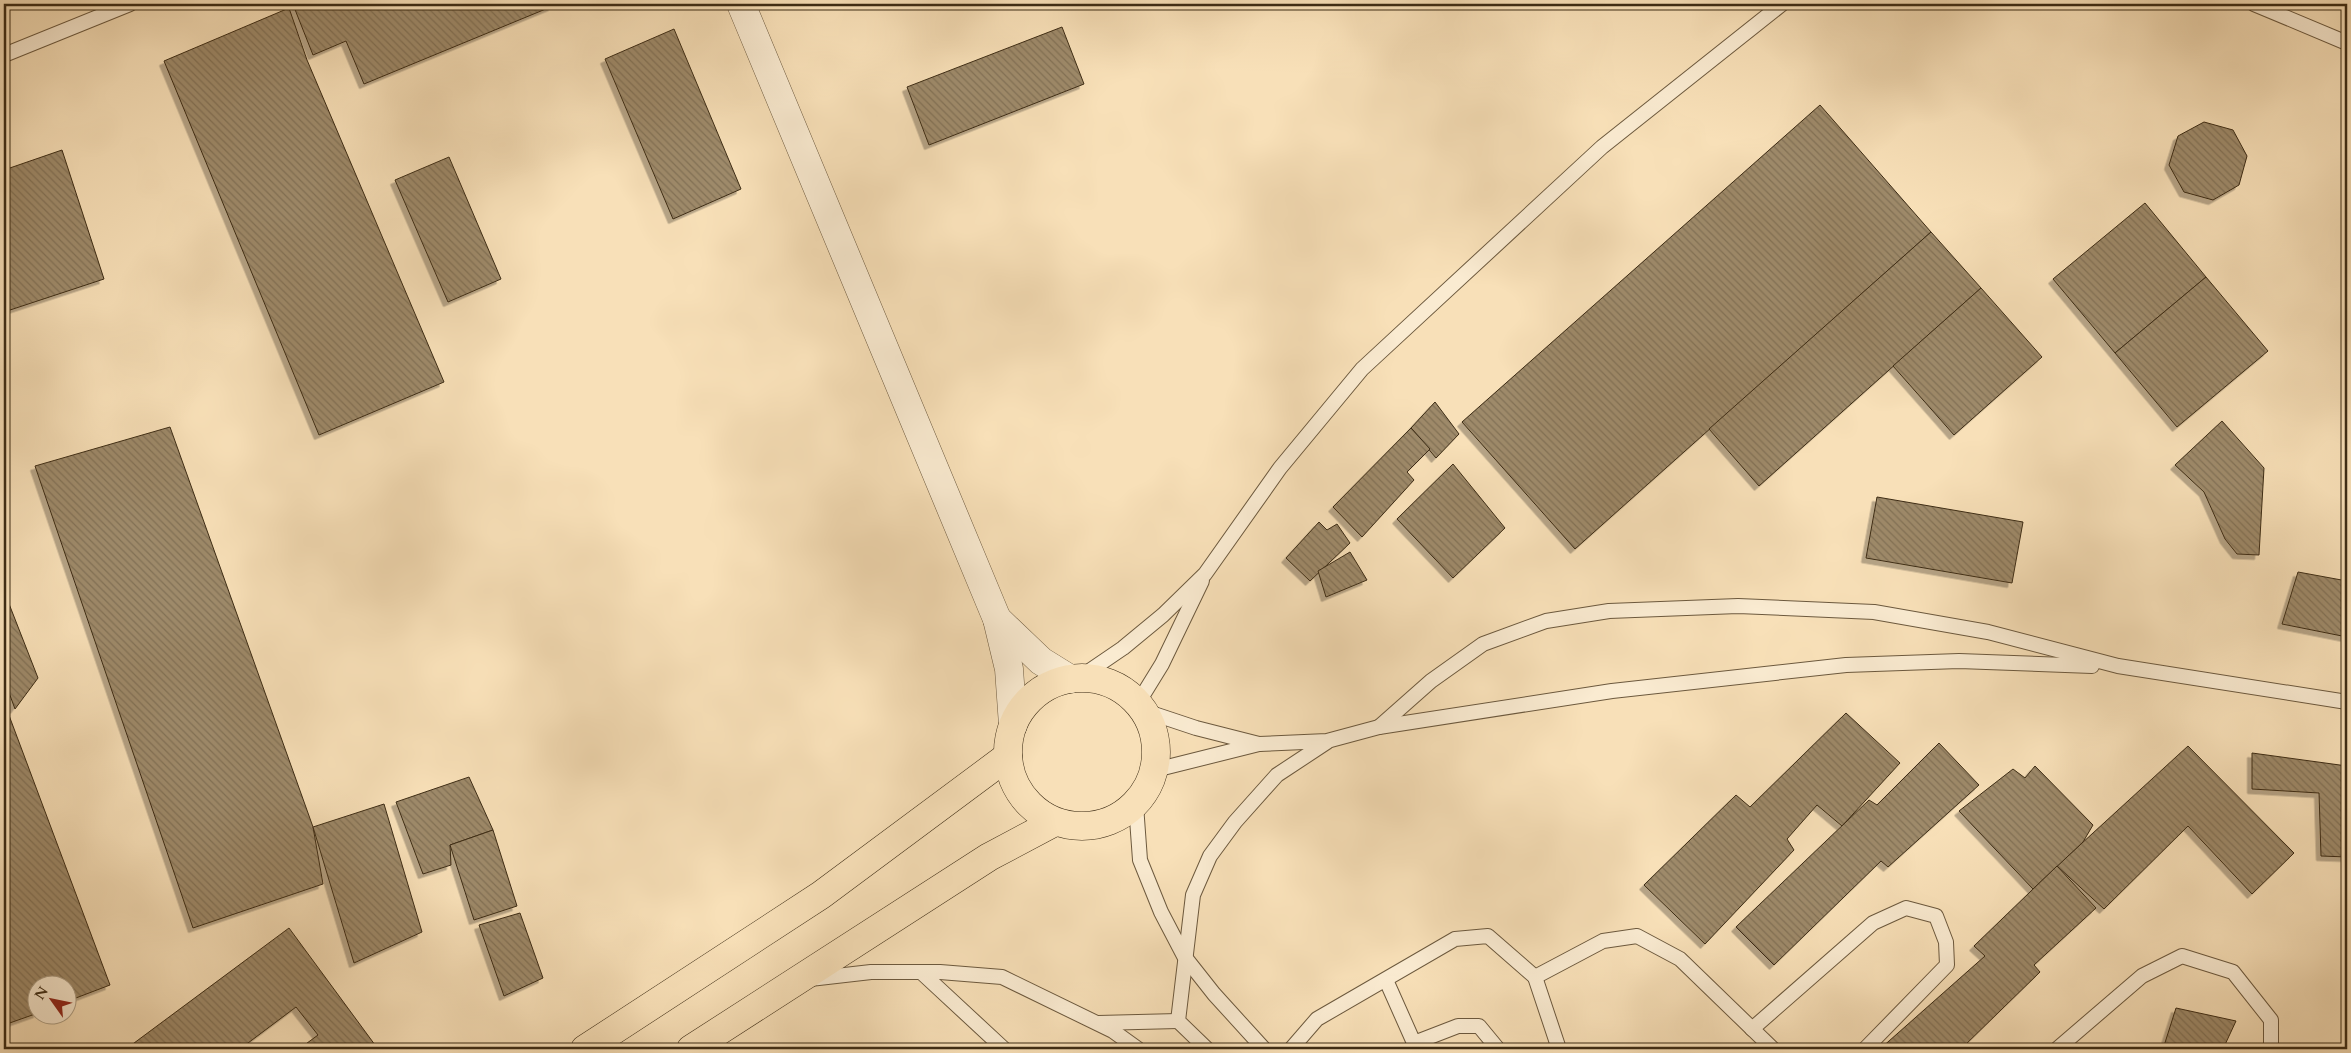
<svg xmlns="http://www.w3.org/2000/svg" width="2351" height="1053" font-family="Cardo,serif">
  <defs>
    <pattern id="building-back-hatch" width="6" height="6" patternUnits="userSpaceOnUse" patternTransform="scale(1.25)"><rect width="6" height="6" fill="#9e8a6a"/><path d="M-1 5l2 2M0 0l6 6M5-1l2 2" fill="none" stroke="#827156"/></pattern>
    <filter id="shadow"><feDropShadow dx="-4.5" dy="4.5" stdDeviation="0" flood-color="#0004"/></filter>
  </defs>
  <rect width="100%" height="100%" fill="#f8e0b8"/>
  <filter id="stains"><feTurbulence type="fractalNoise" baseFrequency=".004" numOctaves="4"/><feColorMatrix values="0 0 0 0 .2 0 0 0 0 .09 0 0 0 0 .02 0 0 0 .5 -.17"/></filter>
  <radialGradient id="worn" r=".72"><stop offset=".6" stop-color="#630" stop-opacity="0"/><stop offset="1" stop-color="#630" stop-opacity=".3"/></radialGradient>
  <g fill="url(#building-back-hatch)" stroke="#3d2c15" filter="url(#shadow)">
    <path d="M 301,4 L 552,4 L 553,6 L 364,84 L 346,41 L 313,55 L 294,7 Z"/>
    <path d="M 289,8 L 307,60 L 444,382 L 319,435 L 164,61 Z"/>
    <path d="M 1062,27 L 1084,84 L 929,145 L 907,87 Z"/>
    <path d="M 674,29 L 741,189 L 673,219 L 605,59 Z"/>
    <path d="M 1820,105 L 1931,232 L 1575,549 L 1462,422 Z"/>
    <path d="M 2204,122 L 2233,130 L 2247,156 L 2239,185 L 2213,200 L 2184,192 L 2169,165 L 2178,136 Z"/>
    <path d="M 62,150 L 104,279 L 4,312 L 4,170 Z"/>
    <path d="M 449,157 L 501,279 L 448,302 L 395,180 Z"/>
    <path d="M 2145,203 L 2206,277 L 2115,353 L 2053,279 Z"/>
    <path d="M 1931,232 L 1981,288 L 1759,486 L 1709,429 Z"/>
    <path d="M 2206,277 L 2268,351 L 2177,427 L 2115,353 Z"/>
    <path d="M 1981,288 L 2042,357 L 1954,435 L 1893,366 Z"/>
    <path d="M 1435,402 L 1459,434 L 1436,458 L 1411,428 Z"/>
    <path d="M 2222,421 L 2264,468 L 2259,555 L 2237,554 L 2225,539 L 2204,492 L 2175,465 Z"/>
    <path d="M 170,427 L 313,827 L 323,884 L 193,928 L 35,466 Z"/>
    <path d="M 1411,428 L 1430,449 L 1407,472 L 1414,480 L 1362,537 L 1333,507 Z"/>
    <path d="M 1453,464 L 1505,528 L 1453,578 L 1397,519 Z"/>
    <path d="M 1877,497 L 2023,522 L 2012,583 L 1866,558 Z"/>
    <path d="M 1319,522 L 1327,530 L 1337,524 L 1350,543 L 1310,581 L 1286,558 Z"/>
    <path d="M 1350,552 L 1367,580 L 1326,597 L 1318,571 Z"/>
    <path d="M 2298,572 L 2347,581 L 2347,637 L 2282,624 Z"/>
    <path d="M 4,591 L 38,678 L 15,709 L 4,679 Z"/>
    <path d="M 4,702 L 110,985 L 68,1001 L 68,986 L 38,986 L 38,1013 L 4,1025 Z"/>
    <path d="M 1846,713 L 1900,763 L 1842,826 L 1817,805 L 1787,839 L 1794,850 L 1705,944 L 1644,885 L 1736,795 L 1750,807 Z"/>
    <path d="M 1939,743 L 1979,785 L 1888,867 L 1881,861 L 1774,965 L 1736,927 L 1869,800 L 1877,805 Z"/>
    <path d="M 2188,746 L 2294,853 L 2252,894 L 2188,826 L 2104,909 L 2057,866 Z"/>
    <path d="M 2252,753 L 2347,766 L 2347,857 L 2321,856 L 2319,793 L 2252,789 Z"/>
    <path d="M 2035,766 L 2093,825 L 2083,842 L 2033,889 L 1959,811 L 2013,769 L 2025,778 Z"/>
    <path d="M 469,777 L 493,830 L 450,845 L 451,865 L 423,874 L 396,802 Z"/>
    <path d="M 384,804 L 422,932 L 354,963 L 313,827 Z"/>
    <path d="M 493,830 L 517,906 L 474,920 L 450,845 Z"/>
    <path d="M 2057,866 L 2096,908 L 2034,965 L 2040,972 L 1961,1049 L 1880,1049 L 1985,956 L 1974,946 Z"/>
    <path d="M 520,913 L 543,978 L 504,996 L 479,925 Z"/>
    <path d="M 289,928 L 378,1049 L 299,1049 L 318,1035 L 296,1007 L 240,1049 L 126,1049 Z"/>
    <path d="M 2176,1008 L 2236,1021 L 2223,1049 L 2163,1049 Z"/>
  </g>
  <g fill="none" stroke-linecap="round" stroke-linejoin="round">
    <g stroke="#6c593e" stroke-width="16">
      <g id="service">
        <path d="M 2254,4 L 2347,43"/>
        <path d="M 4,55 L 130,4"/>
        <path d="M 1079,678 L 1123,648 L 1163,615 L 1205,574 L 1280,468 L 1362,369 L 1602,147 L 1782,4"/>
        <path d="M 1138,703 L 1162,664 L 1202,581"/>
        <path d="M 1145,711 L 1196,728 L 1259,744 L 1155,770"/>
        <path d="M 1379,727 L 1431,681 L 1483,644 L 1546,621 L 1609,611 L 1738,606 L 1874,612 L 1988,632 L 2118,666 L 2347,702"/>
        <path d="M 1259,744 L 1327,741 L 1379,727 L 1612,691 L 1846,665 L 1959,661 L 2092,666"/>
        <path d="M 1136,805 L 1140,860 L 1161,912 L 1184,956 L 1214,994 L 1264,1049"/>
        <path d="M 921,972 L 1004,1049"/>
        <path d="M 1535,977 L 1559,1049"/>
        <path d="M 810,979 L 871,972 L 940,972 L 1002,977 L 1113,1031 L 1138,1049"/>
        <path d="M 1386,980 L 1414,1043 L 1458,1026 L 1479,1026 L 1498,1049"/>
        <path d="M 1098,1023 L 1178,1021"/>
        <path d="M 1752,1029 L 1873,923 L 1906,908 L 1936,916 L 1946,942 L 1947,965 L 1865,1049"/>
        <path d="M 1207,1049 L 1178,1021 L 1193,895 L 1210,856 L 1235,822 L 1277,775 L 1327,742"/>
        <path d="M 1291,1049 L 1317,1019 L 1455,939 L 1488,936 L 1535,977 L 1603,941 L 1637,936 L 1680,959 L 1773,1049"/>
        <path d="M 2057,1049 L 2142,976 L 2182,956 L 2233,972 L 2271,1020 L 2271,1049"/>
      </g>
    </g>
    <g stroke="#6c593e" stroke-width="29">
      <g id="minor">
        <path d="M 741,4 L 997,619 L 1009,669 L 1013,725"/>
        <path d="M 997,619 L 1041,661 L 1070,679"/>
      </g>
    </g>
    <g stroke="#3d2c15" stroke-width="29">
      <g id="trunk">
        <circle cx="1082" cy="752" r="74"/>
        <path d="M 585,1049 L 821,895 L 1008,756"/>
        <path d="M 691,1049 L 989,857 L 1055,822"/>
      </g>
    </g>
    <use href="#service" stroke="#faebd1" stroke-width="14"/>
    <use href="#minor" stroke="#faebd1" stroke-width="28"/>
    <use href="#trunk" stroke="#f8e0b8" stroke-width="28"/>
  </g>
  <rect width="2351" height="1053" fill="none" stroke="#f8e0b8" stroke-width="20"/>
  <rect x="5" y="5" width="2341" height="1043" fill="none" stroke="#3d2c15" stroke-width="2.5"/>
  <rect x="10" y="10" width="2331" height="1033" fill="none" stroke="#3d2c15"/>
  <g transform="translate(52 1000) rotate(303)"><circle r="24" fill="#faebd1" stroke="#ae9f86"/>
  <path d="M0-4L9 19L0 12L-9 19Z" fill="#8f2418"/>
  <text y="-8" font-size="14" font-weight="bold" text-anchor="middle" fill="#3d2c15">N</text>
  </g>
  <rect width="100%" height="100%" filter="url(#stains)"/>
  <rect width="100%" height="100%" fill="url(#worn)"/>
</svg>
